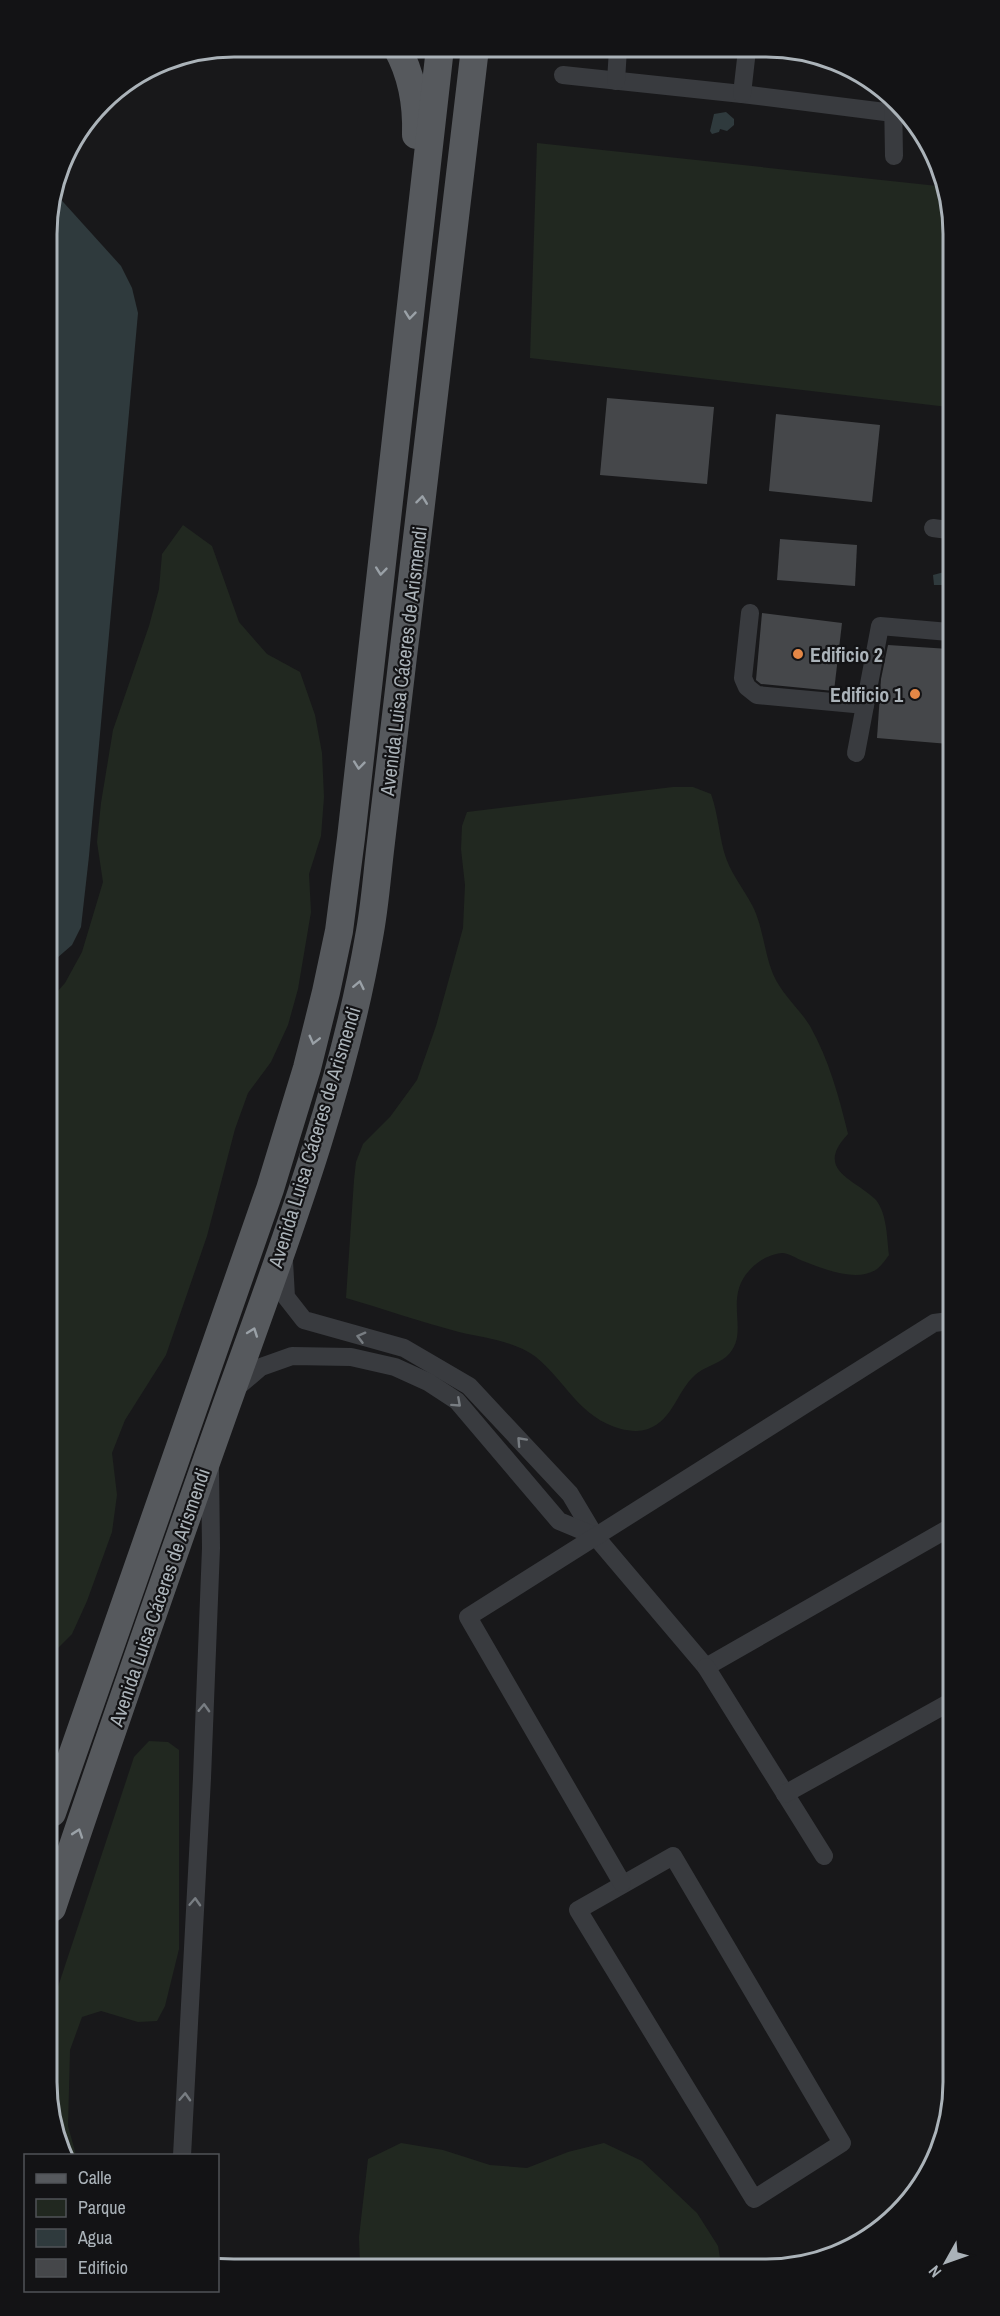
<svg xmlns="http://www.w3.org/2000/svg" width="1000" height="2316" font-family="'Archivo Narrow',sans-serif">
  <rect width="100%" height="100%" fill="#18181a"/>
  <g fill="#212820">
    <path d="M 537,143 L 947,187 L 948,407 L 530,358 Z"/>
    <path d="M 183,525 L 212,546 L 239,622 L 267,654 L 300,672 L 315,715 L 322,753 L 324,797 L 321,836 L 309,874 L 311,912 L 298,989 L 288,1025 L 271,1062 L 248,1093 L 235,1129 L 207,1236 L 166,1355 L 125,1420 L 112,1453 L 117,1495 L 112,1532 L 87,1601 L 72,1634 L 51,1655 L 49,1001 L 65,983 L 82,952 L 103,882 L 97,842 L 101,803 L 113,730 L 149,626 L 159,589 L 162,554 Z"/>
    <path d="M 673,787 L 693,787 L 711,794 C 718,814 719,833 724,852 C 730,873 742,886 752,905 C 763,926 764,952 773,974 C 782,995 799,1008 810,1026 C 829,1060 839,1097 848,1134 C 813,1171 856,1179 876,1200 C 887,1214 887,1238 889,1255 C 886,1259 882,1265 877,1269 C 857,1283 824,1269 803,1261 C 797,1259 789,1253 782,1253 C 778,1253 769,1256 765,1258 C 712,1290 756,1331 726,1357 C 717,1364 704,1367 695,1375 C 677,1391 673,1420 648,1429 C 640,1432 629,1431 621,1429 C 579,1417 567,1383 536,1357 C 515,1341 485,1338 459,1332 C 421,1322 384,1309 346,1298 L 354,1180 L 356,1162 L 363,1144 L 390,1117 L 417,1080 L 436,1026 L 463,928 L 465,885 L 461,849 L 462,826 L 467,812 Z"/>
    <path d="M 149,1741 L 168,1742 L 179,1750 L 179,1949 L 165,2006 L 157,2021 L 138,2022 L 101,2011 L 82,2017 L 70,2050 L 68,2126 L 76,2155 L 68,2155 L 53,2130 L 52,2005 L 134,1757 Z"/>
    <path d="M 401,2143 L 443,2150 L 490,2165 L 527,2168 L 568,2152 L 604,2143 L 642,2161 L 697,2213 L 718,2246 L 721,2264 L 360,2265 L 359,2237 L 368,2159 Z"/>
  </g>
  <g fill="#2f3a3d">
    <path d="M 726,112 L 734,119 L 734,125 L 727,131 L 720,129 L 719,132 L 712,134 L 710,131 L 714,114 Z"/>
    <path d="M 55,193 L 121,266 L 132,288 L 138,313 L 89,856 L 81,927 L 72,945 L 49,965 L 47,222 Z"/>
    <path d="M 948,571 L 948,585 L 934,585 L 933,575 Z"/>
  </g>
  <g fill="#45474a">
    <path d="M 607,398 L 714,407 L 707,484 L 600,475 Z"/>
    <path d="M 776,414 L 880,425 L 872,502 L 769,491 Z"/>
    <path d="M 780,539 L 857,545 L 855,586 L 777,580 Z"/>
    <path d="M 762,613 L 842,623 L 834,691 L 761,684 L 756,680 Z"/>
    <path d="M 888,645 L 949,649 L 949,744 L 877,738 L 881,679 Z"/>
  </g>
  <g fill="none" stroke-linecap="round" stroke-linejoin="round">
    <g stroke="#393b3f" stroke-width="18">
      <path d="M 563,75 L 742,94 L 893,113"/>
      <path d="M 616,81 L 618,49"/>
      <path d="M 742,94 L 747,50"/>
      <path d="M 893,97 L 894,156"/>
      <path d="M 933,528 L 948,530"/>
      <path d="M 750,613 L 743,678 L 747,687 L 757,695 L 865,705"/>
      <path d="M 856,753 L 880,626 L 949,632"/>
      <path d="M 284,1261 L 286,1297 L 304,1320 L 404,1348 L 469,1386 L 570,1494 L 595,1536 L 706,1667 L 951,1527"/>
      <path d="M 235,1389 L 261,1367 L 292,1356 L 351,1357 L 395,1367 L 428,1382 L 457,1401 L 559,1521 L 595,1536"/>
      <path d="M 706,1667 L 824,1856"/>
      <path d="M 785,1794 L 952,1701"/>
      <path d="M 673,1856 L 842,2143 L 754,2199 L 578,1910 Z"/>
      <path d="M 622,1883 L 468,1617 L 934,1323 L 949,1321 L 951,1323"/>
      <path d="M 182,2156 L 202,1778 L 211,1548 L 210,1468"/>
    </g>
    <g stroke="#56595d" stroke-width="28">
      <path d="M 397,48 C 412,75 417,104 416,135"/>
      <path d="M 52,1813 L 270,1189 L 307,1068 L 326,992 L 339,931 L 351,838 L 440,48"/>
      <path d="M 52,1908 C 108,1741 166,1575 225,1409 C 280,1255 341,1099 369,937 C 375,906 377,874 381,842 L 475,48"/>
    </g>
  </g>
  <defs><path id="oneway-chevron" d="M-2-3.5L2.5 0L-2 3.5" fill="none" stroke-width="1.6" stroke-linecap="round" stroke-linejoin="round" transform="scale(1.5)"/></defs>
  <g stroke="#9aa1a7">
    <use href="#oneway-chevron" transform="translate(410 315) rotate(96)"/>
    <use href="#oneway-chevron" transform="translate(422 500) rotate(-83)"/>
    <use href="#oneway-chevron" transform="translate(381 571) rotate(96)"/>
    <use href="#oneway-chevron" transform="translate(359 765) rotate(96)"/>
    <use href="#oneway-chevron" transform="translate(359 985) rotate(-78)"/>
    <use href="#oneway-chevron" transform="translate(314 1040) rotate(104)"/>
    <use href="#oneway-chevron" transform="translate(253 1332) rotate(-70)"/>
    <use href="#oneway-chevron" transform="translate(78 1833) rotate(-71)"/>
  </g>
  <g stroke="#787d82">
    <use href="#oneway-chevron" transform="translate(361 1337) rotate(-165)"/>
    <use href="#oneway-chevron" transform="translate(457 1403) rotate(42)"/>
    <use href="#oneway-chevron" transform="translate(521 1441) rotate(-133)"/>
    <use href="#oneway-chevron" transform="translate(204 1708) rotate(-88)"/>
    <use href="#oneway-chevron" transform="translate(195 1902) rotate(-87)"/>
    <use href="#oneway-chevron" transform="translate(185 2097) rotate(-87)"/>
  </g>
  <g fill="#e48746" stroke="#131315" stroke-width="2">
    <circle cx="798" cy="654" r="6"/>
    <circle cx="915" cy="694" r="6"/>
  </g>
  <g text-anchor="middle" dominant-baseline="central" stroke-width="4.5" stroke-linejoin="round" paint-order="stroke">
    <g font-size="20" font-weight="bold" fill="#abb3b9" stroke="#131315" text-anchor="start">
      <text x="810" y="654">Edificio 2</text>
      <text x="903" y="694" text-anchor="end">Edificio 1</text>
    </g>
    <g font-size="20" fill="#abb3b9" stroke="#131315">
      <text transform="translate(403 661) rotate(-83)">Avenida Luisa Cáceres de Arismendi</text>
      <text transform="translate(314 1137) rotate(-73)">Avenida Luisa Cáceres de Arismendi</text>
      <text transform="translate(159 1597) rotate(-71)">Avenida Luisa Cáceres de Arismendi</text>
    </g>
  </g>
  <path d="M0 0H1000V2316H0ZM234 57H766A177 177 0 0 1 943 234V2082A177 177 0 0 1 766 2259H234A177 177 0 0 1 57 2082V234A177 177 0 0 1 234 57Z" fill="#131315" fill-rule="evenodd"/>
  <path fill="none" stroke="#abb3b9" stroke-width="3" d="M234 57H766A177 177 0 0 1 943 234V2082A177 177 0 0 1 766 2259H234A177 177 0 0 1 57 2082V234A177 177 0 0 1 234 57Z"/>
  <rect x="24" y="2154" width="195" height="138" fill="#131315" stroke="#505357" stroke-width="1.5"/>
  <rect x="36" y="2174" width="30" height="9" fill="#56595d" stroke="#505357" stroke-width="1.5"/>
  <text x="78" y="2184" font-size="18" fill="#abb3b9">Calle</text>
  <rect x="36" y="2199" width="30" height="18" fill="#212820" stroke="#505357" stroke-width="1.5"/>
  <text x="78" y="2214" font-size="18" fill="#abb3b9">Parque</text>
  <rect x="36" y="2229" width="30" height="18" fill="#2f3a3d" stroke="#505357" stroke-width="1.5"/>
  <text x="78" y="2244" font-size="18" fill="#abb3b9">Agua</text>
  <rect x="36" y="2259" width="30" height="18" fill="#45474a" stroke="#505357" stroke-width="1.5"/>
  <text x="78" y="2274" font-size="18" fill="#abb3b9">Edificio</text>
  <g transform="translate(946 2262) rotate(230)" stroke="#131315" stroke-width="4.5" paint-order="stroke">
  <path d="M0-4.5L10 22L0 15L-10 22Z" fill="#abb3b9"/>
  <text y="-9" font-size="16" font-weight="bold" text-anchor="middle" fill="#abb3b9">N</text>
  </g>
</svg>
